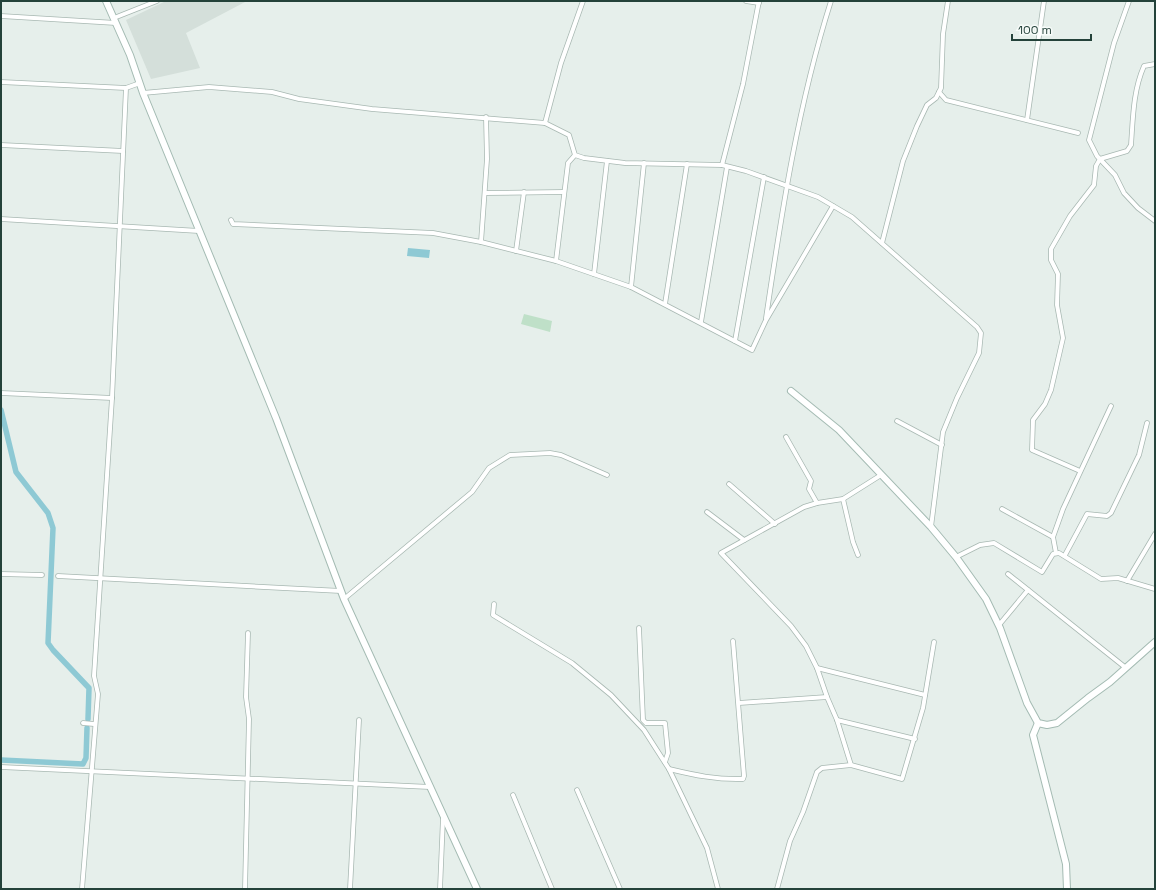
<svg xmlns="http://www.w3.org/2000/svg" width="1156" height="890" font-family="'Space Grotesk',sans-serif">
  <rect width="100%" height="100%" fill="#e6efeb"/>
  <path fill="#d4dfda" d="M 166,1 L 247,1 L 186,33 L 200,68 L 151,79 L 126,20 Z"/>
  <path fill="#bfe0c8" d="M 524,314 L 552,321 L 550,332 L 521,324 Z"/>
  <path fill="#8ec9d4" d="M 408,248 L 430,250 L 429,258 L 407,256 Z"/>
  <g fill="none" stroke-linecap="round" stroke-linejoin="round">
    <g stroke="#8ec9d4" stroke-width="5.5">
      <path d="M 1,410 L 16,472 L 48,513 L 53,528 L 48,643 L 53,650 L 89,688 L 88,719"/>
      <path d="M 1,760 L 83,764 L 86,758 L 87,728"/>
    </g>
    <g stroke="#a8b8b2" stroke-width="5.5">
      <g id="street">
        <path d="M 746,1 L 759,3"/>
        <path d="M 1129,1 L 1114,43 L 1089,140 L 1097,156 L 1115,175 L 1124,193 L 1138,208 L 1155,221"/>
        <path d="M 1,16 L 116,23"/>
        <path d="M 114,18 L 157,1"/>
        <path d="M 1,82 L 126,88"/>
        <path d="M 939,92 L 946,100 L 1078,133"/>
        <path d="M 143,93 L 209,87 L 272,92 L 299,99 L 372,109 L 545,123 L 569,135 L 575,155 L 584,158 L 625,163 L 722,165 L 746,171 L 818,197 L 852,217 L 977,327 L 981,333 L 979,353 L 957,398 L 943,432 L 931,527"/>
        <path d="M 1027,120 L 1044,1"/>
        <path d="M 545,123 L 561,63 L 583,1"/>
        <path d="M 1,145 L 123,151"/>
        <path d="M 722,165 L 743,84 L 759,1"/>
        <path d="M 485,193 L 564,192"/>
        <path d="M 1,219 L 199,231"/>
        <path d="M 231,220 L 233,224 L 433,233 L 481,242 L 556,261 L 631,287 L 752,350 L 766,320 L 833,206"/>
        <path d="M 481,242 L 487,159 L 486,117"/>
        <path d="M 882,243 L 903,161 L 917,126 L 927,105 L 936,98 L 941,88 L 943,34 L 948,1"/>
        <path d="M 516,251 L 524,192"/>
        <path d="M 556,261 L 568,163 L 575,155"/>
        <path d="M 594,274 L 607,161"/>
        <path d="M 631,287 L 644,163"/>
        <path d="M 665,304 L 687,164"/>
        <path d="M 766,318 C 782,210 798,105 831,1"/>
        <path d="M 701,322 L 727,167"/>
        <path d="M 735,341 L 764,177"/>
        <path d="M 1,393 L 112,398"/>
        <path d="M 897,421 L 942,445"/>
        <path d="M 786,437 L 811,481 L 809,489 L 817,503"/>
        <path d="M 1080,471 L 1032,450 L 1033,420 L 1045,404 L 1051,390 L 1063,338 L 1057,305 L 1058,274 L 1051,260 L 1051,249 L 1070,216 L 1094,185 L 1096,166 L 1100,159 L 1127,151 L 1131,145 C 1133,118 1133,91 1144,66 L 1155,64"/>
        <path d="M 729,484 L 775,524"/>
        <path d="M 843,499 L 853,542 L 858,555"/>
        <path d="M 1002,509 L 1053,537"/>
        <path d="M 707,512 L 744,540"/>
        <path d="M 1056,553 L 1053,537 L 1063,509 L 1111,406"/>
        <path d="M 1065,555 L 1087,514 L 1107,516 L 1111,513 L 1139,455 L 1147,423"/>
        <path d="M 956,557 L 980,545 L 994,543 L 1042,572 L 1053,554 L 1059,553 L 1101,579 L 1118,578 L 1155,589"/>
        <path d="M 1,574 L 42,575"/>
        <path d="M 1008,574 L 1126,668"/>
        <path d="M 58,576 L 341,591"/>
        <path d="M 1127,581 L 1155,534"/>
        <path d="M 344,599 L 472,492 L 489,468 L 510,455 L 550,453 L 561,455 L 607,475"/>
        <path d="M 494,604 L 493,615 L 572,663 L 611,695 L 644,730 L 669,769 L 707,848 L 718,889"/>
        <path d="M 999,625 L 1028,590"/>
        <path d="M 639,628 L 643,720 L 646,723 L 665,723 L 668,753 L 665,762"/>
        <path d="M 817,668 L 925,695"/>
        <path d="M 739,703 L 827,697"/>
        <path d="M 837,720 L 915,739"/>
        <path d="M 83,723 L 94,724"/>
        <path d="M 851,765 L 837,720 L 827,697 L 817,668 L 806,646 L 791,626 L 721,553 L 804,507 L 817,503 L 843,499 L 881,475"/>
        <path d="M 1,767 L 430,787"/>
        <path d="M 669,769 C 694,775 717,780 743,779 L 744,776 L 733,641"/>
        <path d="M 577,790 L 620,889"/>
        <path d="M 513,795 L 552,889"/>
        <path d="M 82,889 L 98,694 L 94,676 L 112,398 L 126,88 L 140,83"/>
        <path d="M 245,889 L 249,719 L 246,697 L 248,633"/>
        <path d="M 350,889 L 359,720"/>
        <path d="M 440,889 L 443,818"/>
        <path d="M 777,889 L 790,841 L 803,812 L 817,772 L 822,768 L 851,765 L 902,779 L 923,708 L 934,642"/>
      </g>
    </g>
    <g stroke="#a4bbb3" stroke-width="8">
      <g id="secondary">
        <path d="M 106,1 L 130,55 L 143,93 L 276,418 L 344,599 L 477,889"/>
        <path d="M 791,391 L 839,430 L 931,527 L 956,557 L 986,599 L 1000,628 L 1027,703 L 1038,723 L 1047,725 L 1057,723 L 1088,698 L 1110,682 L 1155,642"/>
        <path d="M 1038,723 L 1033,735 L 1066,864 L 1067,889"/>
      </g>
    </g>
    <use href="#street" stroke="#fff" stroke-width="4"/>
    <use href="#secondary" stroke="#fff" stroke-width="6"/>
  </g>
  <rect width="1156" height="890" fill="none" stroke="#24423a" stroke-width="4"/>
  <path d="M1012 34v6h79v-6" fill="none" stroke="#24423a" stroke-width="2"/>
  <text x="1018" y="34" font-size="12" fill="#24423a" stroke="#f7fbf9" stroke-width="3" paint-order="stroke">100 m</text>
</svg>
